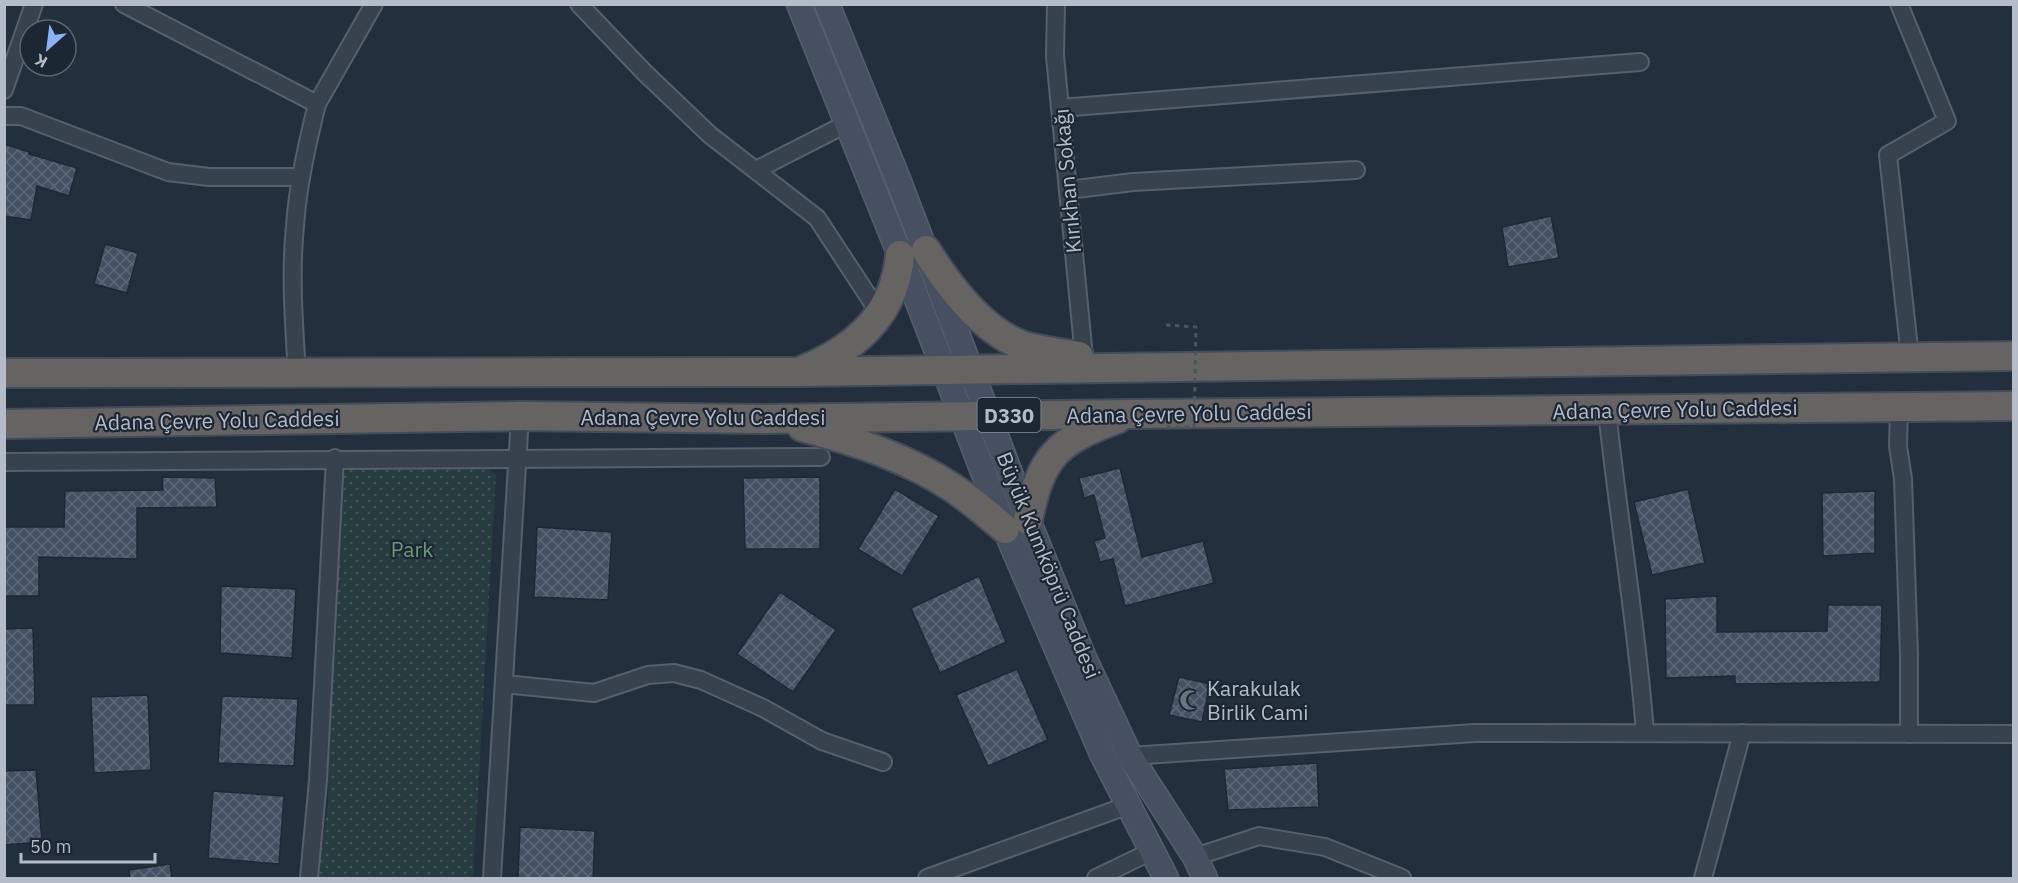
<svg xmlns="http://www.w3.org/2000/svg" width="2018" height="883" font-family="'IBM Plex Sans',sans-serif">
  <defs>
    <pattern id="grass-dots" width="8" height="8" patternUnits="userSpaceOnUse" patternTransform="scale(1.5)"><rect width="8" height="8" fill="#263c3f"/><path d="M2 2h.1M6 6h.1" fill="none" stroke="#435659" stroke-width="1.8" stroke-linecap="round"/></pattern>
    <pattern id="building-cross-hatch" width="8" height="8" patternUnits="userSpaceOnUse" patternTransform="scale(1.5)"><rect width="8" height="8" fill="#455162"/><path d="M0 0l8 8M0 8l8-8" fill="none" stroke="#5d6877"/></pattern>
  </defs>
  <rect width="100%" height="100%" fill="#242f3e"/>
  <path fill="url(#grass-dots)" d="M 482,464 L 496,475 L 473,878 L 316,878 L 328,806 L 335,482 L 352,466 Z"/>
  <g fill="url(#building-cross-hatch)" stroke="#1f2835" stroke-width="1.5">
    <path d="M 4,144 L 29,152 L 29,154 L 77,168 L 69,196 L 37,186 L 31,220 L 4,216 Z"/>
    <path d="M 1551,216 L 1559,258 L 1508,267 L 1502,227 Z"/>
    <path d="M 105,244 L 138,253 L 127,293 L 94,284 Z"/>
    <path d="M 1120,468 L 1142,557 L 1203,541 L 1214,583 L 1125,606 L 1113,559 L 1100,562 L 1094,541 L 1105,538 L 1094,495 L 1084,498 L 1079,478 Z"/>
    <path d="M 162,477 L 215,478 L 217,507 L 137,508 L 137,559 L 39,557 L 39,596 L 4,596 L 4,527 L 64,527 L 65,491 L 163,490 Z"/>
    <path d="M 820,477 L 820,549 L 745,549 L 743,478 Z"/>
    <path d="M 895,489 L 939,516 L 902,576 L 858,549 Z"/>
    <path d="M 1688,489 L 1705,563 L 1652,575 L 1634,502 Z"/>
    <path d="M 1875,491 L 1875,553 L 1823,556 L 1822,493 Z"/>
    <path d="M 537,527 L 612,532 L 608,600 L 534,597 Z"/>
    <path d="M 979,576 L 1006,642 L 940,673 L 911,608 Z"/>
    <path d="M 221,586 L 296,589 L 292,658 L 220,653 Z"/>
    <path d="M 780,592 L 836,630 L 793,692 L 737,654 Z"/>
    <path d="M 1717,596 L 1717,632 L 1827,631 L 1828,605 L 1882,605 L 1880,682 L 1735,684 L 1735,676 L 1666,678 L 1665,599 Z"/>
    <path d="M 33,628 L 35,705 L 4,705 L 4,629 Z"/>
    <path d="M 1017,669 L 1048,740 L 988,766 L 956,695 Z"/>
    <path d="M 1179,677 L 1210,684 L 1202,722 L 1169,715 Z"/>
    <path d="M 148,695 L 151,770 L 94,773 L 91,697 Z"/>
    <path d="M 222,696 L 298,699 L 294,766 L 218,763 Z"/>
    <path d="M 1317,763 L 1319,807 L 1228,810 L 1224,769 Z"/>
    <path d="M 36,770 L 42,842 L 4,845 L 4,771 Z"/>
    <path d="M 213,791 L 284,796 L 279,864 L 208,858 Z"/>
    <path d="M 520,827 L 595,831 L 593,879 L 518,879 Z"/>
    <path d="M 170,864 L 172,879 L 130,879 L 129,870 Z"/>
  </g>
  <g fill="none" stroke-linecap="round" stroke-linejoin="round">
    <g stroke="#565f6c" stroke-width="20">
      <g id="minor">
        <path d="M 124,4 L 317,104 L 374,4"/>
        <path d="M 579,4 L 645,73 L 710,135 L 817,218 L 880,314"/>
        <path d="M 1056,4 L 1055,56 L 1084,357"/>
        <path d="M 1899,4 L 1947,121 L 1888,155 L 1910,357"/>
        <path d="M 4,90 L 34,4"/>
        <path d="M 1060,108 L 1640,62"/>
        <path d="M 4,116 L 21,116 L 168,172 L 209,177 L 301,177"/>
        <path d="M 756,170 L 848,123"/>
        <path d="M 1068,190 L 1133,182 L 1356,170"/>
        <path d="M 297,373 C 294,324 290,275 295,226 C 298,184 307,145 317,104"/>
        <path d="M 1899,407 L 1898,446 L 1903,479 L 1909,655 L 1909,734"/>
        <path d="M 1607,410 C 1618,518 1637,625 1645,733"/>
        <path d="M 4,462 L 821,457"/>
        <path d="M 504,684 L 594,693 L 648,675 L 674,673 L 701,680 L 763,708 L 822,741 L 883,762"/>
        <path d="M 1130,756 L 1475,733 L 2014,734"/>
        <path d="M 1195,857 L 1259,836 L 1325,847 L 1402,878"/>
        <path d="M 309,878 L 318,780 L 335,458"/>
        <path d="M 492,878 L 520,416"/>
        <path d="M 927,878 L 1129,805"/>
        <path d="M 1096,878 L 1152,851"/>
        <path d="M 1703,878 L 1742,733"/>
      </g>
    </g>
    <g stroke="#565f6c" stroke-width="27">
      <g id="secondary">
        <path d="M 799,4 L 900,255 L 1005,529 L 1102,754 L 1166,878"/>
        <path d="M 827,4 L 898,179 L 1028,520 L 1084,658 L 1130,756 L 1195,857 L 1205,878"/>
      </g>
    </g>
    <g stroke="#434c59" stroke-width="32">
      <g id="trunk">
        <path d="M 926,250 C 948,285 983,332 1024,346 C 1042,351 1061,353 1079,356"/>
        <path d="M 805,369 C 857,348 895,313 900,255"/>
        <path d="M 4,373 L 798,372 L 2014,356"/>
        <path d="M 4,424 L 520,416 L 762,419 L 1131,414 L 2014,406"/>
        <path d="M 802,427 C 855,441 908,458 953,488 C 971,500 988,515 1005,529"/>
        <path d="M 1028,520 C 1041,456 1057,441 1117,419"/>
      </g>
    </g>
    <use href="#minor" stroke="#38414e" stroke-width="16"/>
    <use href="#secondary" stroke="#465061" stroke-width="24"/>
    <use href="#trunk" stroke="#656462" stroke-width="28"/>
    <path stroke="#44595c" stroke-width="3" stroke-dasharray="4.5 4.5" stroke-linecap="butt" d="M 1166,325 L 1196,327 L 1194,427 L 1167,427"/>
  </g>
  <defs>
    <g id="mosque-bare" transform="scale(1.62)"><path d="M3.5-4.9A6 6 0 1 0 3.5 4.9A5 5 0 1 1 3.5-4.9Z" fill="#6b7280" stroke="#1d2633" stroke-width="2.5" paint-order="stroke"/></g>
  </defs>
  <g fill-rule="evenodd">
    <use href="#mosque-bare" x="1190" y="700"/>
  </g>
  <g text-anchor="middle" dominant-baseline="central" stroke-width="4.5" stroke-linejoin="round" paint-order="stroke">
    <rect fill="#1d2633" stroke="#878f9c" stroke-width="1.5" x="977.5" y="398" width="63" height="34" rx="4.5"/>
    <g font-size="20" font-weight="bold" fill="#b4bcc9">
      <text x="1009" y="415">D330</text>
    </g>
    <g font-size="21" fill="#b4bcc9" stroke="#1d2633">
      <text transform="translate(1067 181) rotate(-95)">Kırıkhan Sokağı</text>
      <text transform="translate(1675 409) rotate(-1)">Adana Çevre Yolu Caddesi</text>
      <text transform="translate(1189 413) rotate(-1)">Adana Çevre Yolu Caddesi</text>
      <text x="703" y="417">Adana Çevre Yolu Caddesi</text>
      <text transform="translate(217 420) rotate(-1)">Adana Çevre Yolu Caddesi</text>
      <text transform="translate(1049 565) rotate(68)">Büyük Kumköprü Caddesi</text>
    </g>
    <g font-size="21" fill="#6b9a76" stroke="#1d2633">
      <text x="412" y="549">Park</text>
    </g>
    <g font-size="21" fill="#b4bcc9" stroke="#1d2633" text-anchor="start">
      <text x="1207" y="688">Karakulak<tspan x="1207" dy="24">Birlik Cami</tspan></text>
    </g>
  </g>
  <rect width="2018" height="883" fill="none" stroke="#b4bcc9" stroke-width="12"/>
  <g transform="translate(48 48) rotate(208)"><circle r="28" fill="#1d2633" stroke="#59626f" stroke-width="1.5"/>
  <path d="M0-4.5L10 22L0 15L-10 22Z" fill="#8ab4f8"/>
  <text y="-9" font-size="16" font-weight="bold" text-anchor="middle" fill="#b4bcc9">K</text>
  </g>
  <path d="M21 853v9h134v-9" fill="none" stroke="#b4bcc9" stroke-width="3"/>
  <text x="30" y="853" font-size="18" fill="#b4bcc9" stroke="#1d2633" stroke-width="4.5" paint-order="stroke">50 m</text>
</svg>
